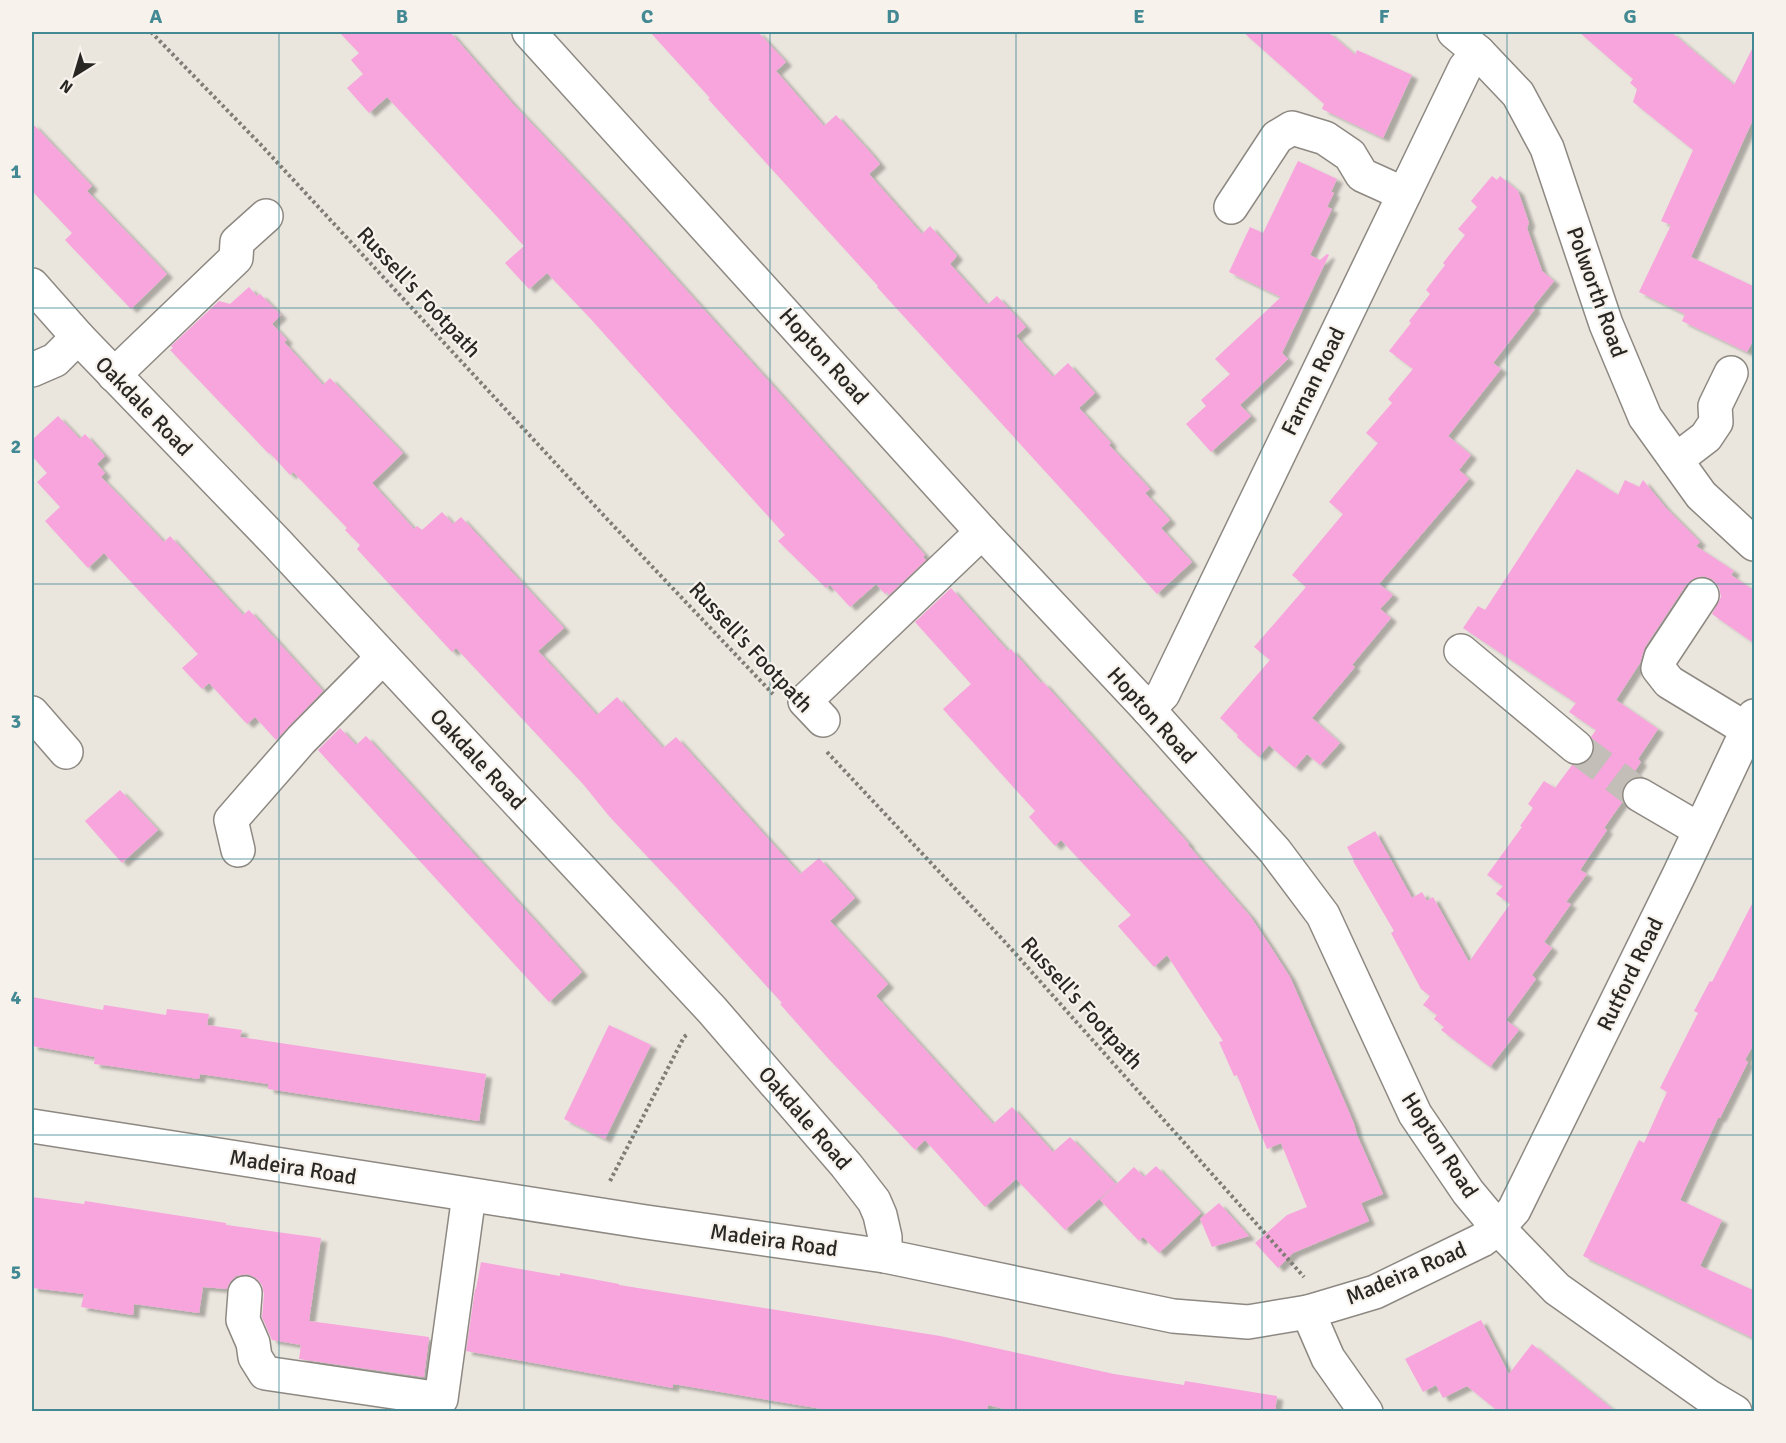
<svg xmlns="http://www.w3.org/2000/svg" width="1786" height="1443" font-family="Signika,sans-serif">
  <defs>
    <filter id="shadow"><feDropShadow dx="6" dy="4" stdDeviation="1.5" flood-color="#0004"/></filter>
  </defs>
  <rect width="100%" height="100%" fill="#eae5dd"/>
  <g fill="#f8a4dd" filter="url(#shadow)">
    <path d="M 339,32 L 450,32 L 513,104 L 622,219 L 848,469 L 925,555 L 923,557 L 926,560 L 889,595 L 887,592 L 885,594 L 876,584 L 850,607 L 830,585 L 826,588 L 778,541 L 785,535 L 589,317 L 547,273 L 529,289 L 505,263 L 524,246 L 387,97 L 369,113 L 347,88 L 363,74 L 351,60 L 359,53 Z"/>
    <path d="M 650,32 L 758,32 L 786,62 L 776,71 L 824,126 L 836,115 L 869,151 L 880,164 L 869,174 L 922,234 L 930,226 L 957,256 L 950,264 L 987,305 L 997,296 L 1026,327 L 1016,336 L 1053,377 L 1068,363 L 1095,393 L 1079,408 L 1111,443 L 1109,445 L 1150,489 L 1145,493 L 1170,520 L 1161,528 L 1192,562 L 1157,594 L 877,287 L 878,286 L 708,99 L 710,98 Z"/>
    <path d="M 1243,32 L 1328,32 L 1355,55 L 1357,50 L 1412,75 L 1383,138 L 1322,109 L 1324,104 Z"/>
    <path d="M 1579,32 L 1671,32 L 1734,85 L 1755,43 L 1755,115 L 1691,257 L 1755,287 L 1755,337 L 1747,352 L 1682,321 L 1685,314 L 1639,292 L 1671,225 L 1661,221 L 1693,150 L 1633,102 L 1637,89 L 1630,83 L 1633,79 Z"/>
    <path d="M 32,123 L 92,186 L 87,191 L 167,274 L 131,309 L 65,240 L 72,233 L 32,191 Z"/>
    <path d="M 1298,161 L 1337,179 L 1331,192 L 1334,193 L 1327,207 L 1332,209 L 1310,255 L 1320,260 L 1327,254 L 1329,255 L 1282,353 L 1288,359 L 1240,405 L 1251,416 L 1211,452 L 1186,424 L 1206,406 L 1201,400 L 1230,374 L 1215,359 L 1281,297 L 1229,272 L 1250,227 L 1263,233 Z"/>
    <path d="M 1492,176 L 1497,180 L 1500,176 L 1518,191 L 1529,223 L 1527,228 L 1542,271 L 1554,281 L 1533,307 L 1535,309 L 1493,363 L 1501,369 L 1448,436 L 1471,455 L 1459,470 L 1469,479 L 1379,584 L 1393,595 L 1380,609 L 1391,618 L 1352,665 L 1355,667 L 1312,718 L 1340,743 L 1320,765 L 1307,754 L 1295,768 L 1269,745 L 1259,757 L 1237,737 L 1238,735 L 1220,718 L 1270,660 L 1254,647 L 1306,587 L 1292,575 L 1343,514 L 1329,502 L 1378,443 L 1366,433 L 1392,403 L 1388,399 L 1413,369 L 1389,351 L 1411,323 L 1409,321 L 1430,294 L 1426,290 L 1445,265 L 1443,263 L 1465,235 L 1458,229 L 1477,207 L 1471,201 Z"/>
    <path d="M 249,287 L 257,296 L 260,294 L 281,315 L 272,324 L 287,340 L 284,342 L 323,385 L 330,378 L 403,453 L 372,483 L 414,529 L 417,526 L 422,530 L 442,512 L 453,524 L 461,517 L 564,628 L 538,651 L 597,715 L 617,697 L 663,748 L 676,737 L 800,874 L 819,858 L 840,881 L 855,898 L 830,921 L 888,984 L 876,996 L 993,1124 L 1012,1107 L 1053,1152 L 1070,1137 L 1116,1184 L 1065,1230 L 1016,1179 L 985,1207 L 925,1140 L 915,1150 L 826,1056 L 780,1004 L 782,1003 L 676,887 L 677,885 L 676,887 L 609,816 L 583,784 L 456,648 L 452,652 L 357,549 L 360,545 L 345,530 L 347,528 L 293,472 L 290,475 L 270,453 L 269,454 L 170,350 L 173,348 L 171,346 L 219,301 L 230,304 Z"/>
    <path d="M 58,416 L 80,439 L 85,434 L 105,456 L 97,464 L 105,473 L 101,477 L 164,542 L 170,536 L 243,615 L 249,610 L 323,691 L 276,740 L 255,717 L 247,724 L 209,683 L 202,689 L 182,668 L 198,654 L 104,553 L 88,568 L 45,521 L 60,507 L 37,482 L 47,473 L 32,456 L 32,440 Z"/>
    <path d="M 1577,469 L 1618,495 L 1625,480 L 1639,487 L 1643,480 L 1665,507 L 1700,542 L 1696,546 L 1734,571 L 1731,575 L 1755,591 L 1755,644 L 1712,614 L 1721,597 L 1719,587 L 1712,579 L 1703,576 L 1693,579 L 1686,585 L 1645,647 L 1640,663 L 1616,700 L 1658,729 L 1638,759 L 1641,762 L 1617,797 L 1623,801 L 1604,828 L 1607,830 L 1580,870 L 1587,874 L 1566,902 L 1571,904 L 1544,942 L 1552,948 L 1532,975 L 1536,979 L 1506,1020 L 1519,1030 L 1490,1067 L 1441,1030 L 1444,1027 L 1434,1019 L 1437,1015 L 1423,1005 L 1430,996 L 1421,989 L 1391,933 L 1394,931 L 1353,861 L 1354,861 L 1347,847 L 1375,831 L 1412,898 L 1422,892 L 1427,901 L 1433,897 L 1469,962 L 1510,904 L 1496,894 L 1503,886 L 1487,875 L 1522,827 L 1520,826 L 1533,808 L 1528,804 L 1544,781 L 1555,788 L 1572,765 L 1582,765 L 1591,759 L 1594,750 L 1594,741 L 1591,737 L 1596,730 L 1569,712 L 1576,703 L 1463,628 L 1478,606 L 1485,610 Z"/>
    <path d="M 951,588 L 1008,651 L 1011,649 L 1041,683 L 1043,682 L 1189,844 L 1188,845 L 1250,916 L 1270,946 L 1290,977 L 1343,1098 L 1354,1124 L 1357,1135 L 1383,1194 L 1361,1203 L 1369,1221 L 1293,1253 L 1278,1268 L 1255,1243 L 1287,1215 L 1307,1207 L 1281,1143 L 1267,1149 L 1237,1075 L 1234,1076 L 1219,1042 L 1223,1041 L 1167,955 L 1154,967 L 1118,926 L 1131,915 L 1061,840 L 1055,846 L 1029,817 L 1035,811 L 943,709 L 971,684 L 915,622 Z"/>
    <path d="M 340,728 L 356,745 L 366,736 L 582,972 L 549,1002 L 318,750 Z"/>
    <path d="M 120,790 L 158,830 L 122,863 L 85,821 Z"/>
    <path d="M 1755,898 L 1755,1042 L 1745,1060 L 1748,1062 L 1720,1118 L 1718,1118 L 1680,1200 L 1722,1220 L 1700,1266 L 1755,1291 L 1755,1339 L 1583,1256 L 1639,1140 L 1644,1143 L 1667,1092 L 1660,1088 L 1698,1013 L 1694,1011 L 1710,981 L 1712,982 Z"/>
    <path d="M 32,997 L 103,1010 L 104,1005 L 166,1015 L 167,1009 L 209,1014 L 207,1025 L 242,1030 L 240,1037 L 486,1074 L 479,1121 L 268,1089 L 268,1084 L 200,1074 L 199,1079 L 110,1066 L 94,1064 L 95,1057 L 32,1046 Z"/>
    <path d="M 609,1025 L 651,1045 L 605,1139 L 564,1119 Z"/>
    <path d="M 1156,1166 L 1201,1213 L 1159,1253 L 1143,1237 L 1139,1241 L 1100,1200 L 1134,1167 L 1144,1177 Z"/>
    <path d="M 32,1197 L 84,1204 L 85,1201 L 226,1223 L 226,1225 L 321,1238 L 309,1321 L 429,1337 L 424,1377 L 299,1359 L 301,1345 L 272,1340 L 262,1317 L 264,1294 L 262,1285 L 256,1278 L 247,1274 L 236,1276 L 230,1282 L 227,1289 L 203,1287 L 199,1313 L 134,1304 L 133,1315 L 81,1307 L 84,1294 L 32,1288 Z"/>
    <path d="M 1219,1203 L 1249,1236 L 1212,1247 L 1200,1219 Z"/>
    <path d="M 481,1262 L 560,1276 L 560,1273 L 619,1284 L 619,1285 L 940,1336 L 1114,1374 L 1184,1385 L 1185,1381 L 1277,1396 L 1275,1412 L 1017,1412 L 988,1405 L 987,1412 L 840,1412 L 673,1384 L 673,1388 L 466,1351 L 475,1289 L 476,1289 Z"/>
    <path d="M 1481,1320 L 1509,1374 L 1532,1344 L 1616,1412 L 1499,1412 L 1467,1386 L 1443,1398 L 1436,1385 L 1423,1392 L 1405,1359 Z"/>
  </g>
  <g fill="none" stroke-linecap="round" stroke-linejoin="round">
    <path stroke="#c3bfb8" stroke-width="33" stroke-dasharray="33 16" stroke-linecap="butt" d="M 1576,747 L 1640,795"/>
    <g stroke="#8d8982" stroke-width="36">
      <g id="minor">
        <path d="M 529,32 L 982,532 L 1148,709 L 1275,851 L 1323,915 L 1415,1114 L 1468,1192 L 1498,1228 L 1557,1289 L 1708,1396 L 1735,1412"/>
        <path d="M 1454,32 L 1478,52 L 1518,94 L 1547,148 L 1606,324 L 1645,417 L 1701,495 L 1754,544"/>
        <path d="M 1231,207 L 1277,137 L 1292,128 L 1325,138 L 1350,155 L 1362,175 L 1404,194"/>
        <path d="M 32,285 L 78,337 L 276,542 L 712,1010 L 846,1165 L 874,1201 L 880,1215 L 885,1237 L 885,1256"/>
        <path d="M 32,370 L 55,360 L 78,337"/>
        <path d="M 114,375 L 236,258 L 237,242 L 266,216"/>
        <path d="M 1676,460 L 1706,437 L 1716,422 L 1715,406 L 1731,373"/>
        <path d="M 1702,595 L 1661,657 L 1658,668 L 1669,682 L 1748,730"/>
        <path d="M 1461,651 L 1576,747"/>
        <path d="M 1148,709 L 1163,694 L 1465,68 L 1478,52"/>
        <path d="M 32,713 L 66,752"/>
        <path d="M 823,720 L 805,701 L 982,532"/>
        <path d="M 1640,795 L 1700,830"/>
        <path d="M 238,850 L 231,820 L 301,740 L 383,657"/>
        <path d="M 32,1126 L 646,1222 L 885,1256 L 1173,1316 L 1248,1322 L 1308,1312 L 1375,1292 L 1482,1240 L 1498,1228 L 1514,1210 L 1679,875 L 1754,716"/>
        <path d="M 245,1293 L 243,1320 L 253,1343 L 255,1357 L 265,1373 L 441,1399 L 469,1195"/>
        <path d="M 1308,1312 L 1328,1358 L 1366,1412"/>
      </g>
    </g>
    <g stroke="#807d77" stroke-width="4" stroke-dasharray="3 3" stroke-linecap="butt">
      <path d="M 151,32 L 262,146 L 607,519 L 773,694"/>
      <path d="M 827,752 L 1005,942 L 1304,1277"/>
      <path d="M 610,1181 L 684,1037 L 688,1034"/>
    </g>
    <use href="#minor" stroke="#fff" stroke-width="33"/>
  </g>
  <path fill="none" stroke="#438993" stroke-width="1.5" stroke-opacity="0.55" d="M 279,32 L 279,1412M 524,32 L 524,1412M 770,32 L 770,1412M 1016,32 L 1016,1412M 1262,32 L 1262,1412M 1507,32 L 1507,1412M 32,308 L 1754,308M 32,584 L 1754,584M 32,859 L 1754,859M 32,1135 L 1754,1135"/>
  <g text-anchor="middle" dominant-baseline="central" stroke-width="4.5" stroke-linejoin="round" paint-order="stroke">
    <g font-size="22" fill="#282724" stroke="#f7f2eb">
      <text transform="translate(419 292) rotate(47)">Russell's Footpath</text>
      <text transform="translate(1597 292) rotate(70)">Polworth Road</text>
      <text transform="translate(824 356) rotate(48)">Hopton Road</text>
      <text transform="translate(1313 381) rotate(-64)">Farnan Road</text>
      <text transform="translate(144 406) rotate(46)">Oakdale Road</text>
      <text transform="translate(751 647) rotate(47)">Russell's Footpath</text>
      <text transform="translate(1152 715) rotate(48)">Hopton Road</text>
      <text transform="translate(478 759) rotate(47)">Oakdale Road</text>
      <text transform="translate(1630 974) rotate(-64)">Rutford Road</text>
      <text transform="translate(1082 1003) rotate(48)">Russell's Footpath</text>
      <text transform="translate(805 1118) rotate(49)">Oakdale Road</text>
      <text transform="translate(1440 1145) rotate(57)">Hopton Road</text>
      <text transform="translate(293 1167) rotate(9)">Madeira Road</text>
      <text transform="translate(774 1240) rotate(8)">Madeira Road</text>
      <text transform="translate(1406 1273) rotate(-23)">Madeira Road</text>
    </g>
  </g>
  <rect width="1786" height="1443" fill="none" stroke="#f7f2eb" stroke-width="66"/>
  <g transform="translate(75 75) rotate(217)" stroke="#f7f2eb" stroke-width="4.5" paint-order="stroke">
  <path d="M0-4.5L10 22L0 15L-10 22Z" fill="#282724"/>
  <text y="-9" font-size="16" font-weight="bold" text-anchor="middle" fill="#282724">N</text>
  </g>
  <rect x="33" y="33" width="1720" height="1377" fill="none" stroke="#438993" stroke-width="2"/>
  <g font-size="20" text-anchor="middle" font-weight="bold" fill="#438993">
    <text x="156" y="23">A</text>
    <text x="402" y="23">B</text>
    <text x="647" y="23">C</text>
    <text x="893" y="23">D</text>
    <text x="1139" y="23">E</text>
    <text x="1384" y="23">F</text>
    <text x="1630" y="23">G</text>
    <text x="16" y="178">1</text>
    <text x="16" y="453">2</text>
    <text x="16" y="728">3</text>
    <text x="16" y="1004">4</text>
    <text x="16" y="1279">5</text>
  </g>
</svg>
